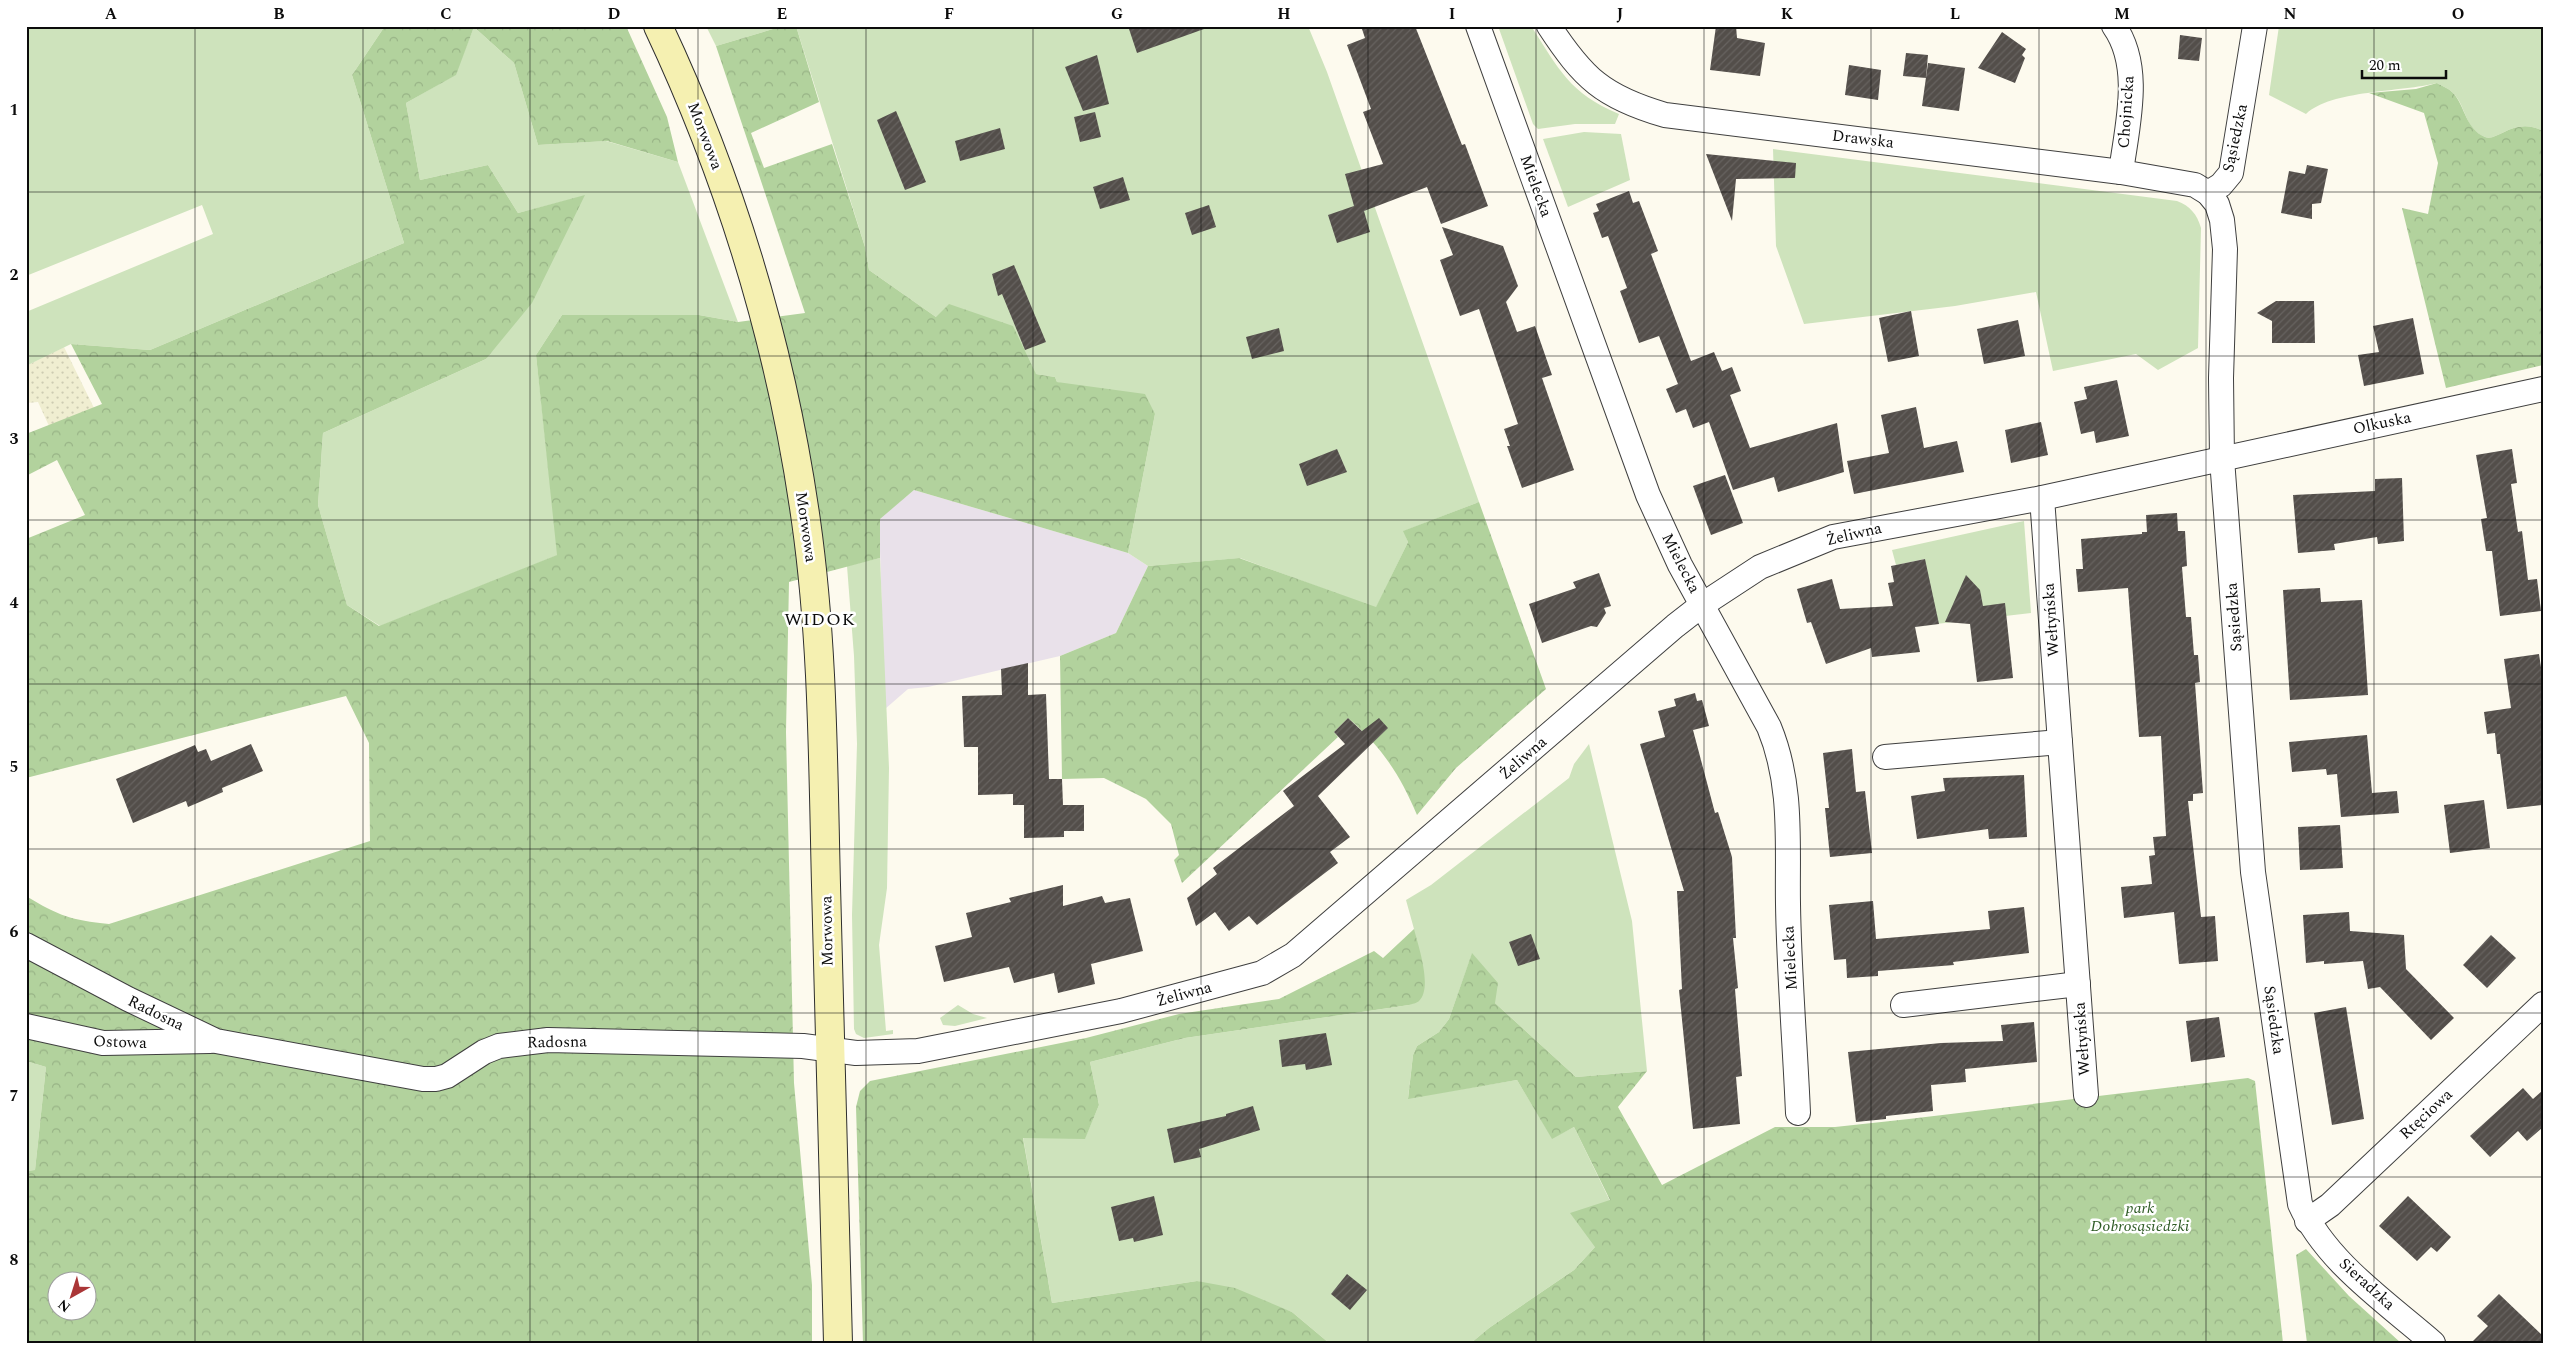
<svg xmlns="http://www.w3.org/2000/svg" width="2569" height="1369" font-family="Spectral,serif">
  <defs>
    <pattern id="farmland-dots" width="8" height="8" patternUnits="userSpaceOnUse" patternTransform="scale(1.25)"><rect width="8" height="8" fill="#f0eed1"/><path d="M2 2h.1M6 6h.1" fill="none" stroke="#cdcbb2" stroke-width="1.8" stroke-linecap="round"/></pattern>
    <pattern id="forest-crowns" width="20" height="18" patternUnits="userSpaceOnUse" patternTransform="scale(1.25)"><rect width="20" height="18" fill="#b2d29d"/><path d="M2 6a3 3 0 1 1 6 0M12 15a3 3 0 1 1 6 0" fill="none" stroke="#98b386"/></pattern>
    <pattern id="building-hatch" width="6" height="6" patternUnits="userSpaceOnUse" patternTransform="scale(1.25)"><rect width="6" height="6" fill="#534e4a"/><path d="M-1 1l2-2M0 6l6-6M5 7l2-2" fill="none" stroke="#676360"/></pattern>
  </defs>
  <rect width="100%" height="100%" fill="#fdfaee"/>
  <path fill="#e9e1ea" d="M 914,490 L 1128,553 L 1148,566 L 1116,633 L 1060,656 L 928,687 L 908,689 L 885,709 L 879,519 Z"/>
  <path fill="url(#farmland-dots)" d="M 64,347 L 94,408 L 49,426 L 38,402 L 26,403 L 26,366 Z"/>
  <g fill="#cee3bc">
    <path d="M 26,26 L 385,26 L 352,75 L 404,243 L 150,350 L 71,344 L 26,366 L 26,312 L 213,234 L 202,205 L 26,276 Z"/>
    <path d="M 706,26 L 783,26 L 716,46 Z"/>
    <path d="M 796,26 L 1308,26 L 1327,72 L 1479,502 L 1404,531 L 1408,542 L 1376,608 L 1240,558 L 1148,566 L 1128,553 L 1155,414 L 1057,382 L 1055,377 L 1036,374 L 936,317 L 869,270 L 865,247 Z"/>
    <path d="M 1498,26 L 1531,26 C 1559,69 1569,93 1619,114 L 1615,124 L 1575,124 L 1538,129 L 1533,124 Z"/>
    <path d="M 2279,26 L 2543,26 L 2543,131 C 2514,116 2498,142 2485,137 C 2465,129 2466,107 2454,94 C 2450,89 2442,86 2437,83 C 2402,92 2331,90 2306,114 L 2269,95 Z"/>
    <path d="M 474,27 L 514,63 L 538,145 L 606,141 L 678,162 L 738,322 L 699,315 L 562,315 L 536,355 L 558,555 L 380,626 L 347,605 L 318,505 L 323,433 L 486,359 L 584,196 L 518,213 L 488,165 L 420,180 L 406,103 L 455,75 Z"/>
    <path d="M 1584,132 L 1621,134 L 1630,180 L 1568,207 L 1543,139 Z"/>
    <path d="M 1773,149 L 2177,201 C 2190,206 2197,214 2201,228 L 2198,348 L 2158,370 L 2136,354 L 2053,371 L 2036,292 L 1955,306 L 1804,324 L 1776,246 Z"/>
    <path d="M 2024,521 L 2031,613 L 1919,626 L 1925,559 L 1896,565 L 1892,550 Z"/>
    <path d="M 880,558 L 889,768 L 887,888 L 879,945 L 886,1031 L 893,1030 L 893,1034 L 864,1038 L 856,1034 L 854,1029 L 852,915 L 857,744 L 854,656 L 847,566 Z"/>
    <path d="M 1589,744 L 1632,921 L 1647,1071 L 1576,1077 L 1495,1003 L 1484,968 L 1472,954 L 1449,1019 L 1439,1032 L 1417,1046 L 1413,1055 L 1408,1098 L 1517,1080 L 1552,1138 L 1574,1127 L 1610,1201 L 1595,1247 L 1574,1270 L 1489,1328 L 1471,1343 L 1329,1343 L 1292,1312 L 1197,1281 L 1052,1303 L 1023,1137 L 1085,1138 L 1099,1105 L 1090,1062 L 1185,1038 L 1409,1005 L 1414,929 L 1406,900 L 1431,885 L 1569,778 L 1574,764 Z"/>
    <path d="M 958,1005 L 973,1014 L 987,1018 L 955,1026 L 943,1025 L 940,1018 Z"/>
    <path d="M 26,1061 L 46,1067 L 35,1170 L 26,1171 Z"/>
  </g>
  <g fill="url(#forest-crowns)" fill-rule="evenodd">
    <path d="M 385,26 L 626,26 L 667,117 L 678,162 L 607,141 L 538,145 L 514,63 L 474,27 L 456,75 L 406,103 L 420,180 L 488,165 L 518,213 L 585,195 L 532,303 L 486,359 L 323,433 L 318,505 L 347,605 L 379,626 L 557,555 L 536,355 L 562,315 L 699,315 L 738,322 L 805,313 L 716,46 L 783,26 L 796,26 L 819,102 L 751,133 L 764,168 L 832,144 L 865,247 L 869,270 L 936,317 L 949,304 L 1013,326 L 1036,374 L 1055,377 L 1057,382 L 1145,394 L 1155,414 L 1128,553 L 914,490 L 880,519 L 880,558 L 789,582 L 786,732 L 794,1083 L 812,1285 L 812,1343 L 26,1343 L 26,1171 L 35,1170 L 46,1067 L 26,1061 L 26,896 C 59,916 71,920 109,924 L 370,841 L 369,743 L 346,696 L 26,778 L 26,539 L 85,515 L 57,460 L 26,476 L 26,434 L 102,404 L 71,344 L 150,350 L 404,243 L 352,75 ZM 58,1282 L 88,1282 L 88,1312 L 58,1312 Z"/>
    <path d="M 2437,83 C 2442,86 2450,89 2454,94 C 2465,107 2466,129 2485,137 C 2498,142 2514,116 2543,131 L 2543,365 L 2446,388 L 2402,208 L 2428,214 L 2438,163 L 2424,113 L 2369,93 L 2416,89 Z"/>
    <path d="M 1479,502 L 1546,689 L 1456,768 L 1417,815 C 1400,775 1382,747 1348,718 L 1334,732 L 1338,737 L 1182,883 L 1174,860 L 1179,855 L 1171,824 L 1146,799 L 1104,778 L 1062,779 L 1060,656 L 1116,633 L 1148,566 L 1239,558 L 1376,607 L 1408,542 L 1403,531 Z"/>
    <path d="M 1414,929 C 1418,945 1433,988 1419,1001 C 1417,1003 1412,1004 1409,1005 L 1185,1038 L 1090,1062 L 1099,1105 L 1085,1139 L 1023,1138 L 1052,1303 L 1197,1281 L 1235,1288 L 1292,1312 L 1329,1343 L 863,1343 L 856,1107 L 860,1091 L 870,1081 L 1086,1038 L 1179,1014 L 1279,999 L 1374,951 L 1383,958 Z"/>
    <path d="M 1472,953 L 1498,983 L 1495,1003 L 1576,1077 L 1647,1071 L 1618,1107 L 1662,1185 L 1775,1127 L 1835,1127 L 1909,1119 L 2248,1078 L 2255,1081 L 2283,1343 L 1471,1343 L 1489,1328 L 1574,1270 L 1595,1247 L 1570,1213 L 1610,1200 L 1574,1127 L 1552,1139 L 1517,1080 L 1408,1099 L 1413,1055 L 1417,1046 L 1439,1032 L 1449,1019 Z"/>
    <path d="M 2306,1249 L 2349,1296 L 2401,1343 L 2307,1343 L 2296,1255 Z"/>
  </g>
  <g fill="url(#building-hatch)">
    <path d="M 1128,26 L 1203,26 L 1204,29 L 1137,53 Z"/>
    <path d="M 1361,26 L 1415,26 L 1462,145 L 1465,144 L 1488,206 L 1441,224 L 1427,187 L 1364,211 L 1370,232 L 1337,243 L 1328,215 L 1354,206 L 1345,174 L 1383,164 L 1363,112 L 1371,109 L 1347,45 L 1365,38 Z"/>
    <path d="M 1716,26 L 1736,26 L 1737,38 L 1765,43 L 1760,76 L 1710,70 Z"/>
    <path d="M 2002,32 L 2026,49 L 2022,55 L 2025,58 L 2015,83 L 1978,68 Z"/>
    <path d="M 2180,35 L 2202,38 L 2199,61 L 2178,59 Z"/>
    <path d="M 1906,53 L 1928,55 L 1926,78 L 1903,76 Z"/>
    <path d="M 1097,55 L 1109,104 L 1083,111 L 1065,67 Z"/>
    <path d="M 1928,63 L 1965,68 L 1959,111 L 1922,106 Z"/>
    <path d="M 1849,65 L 1881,70 L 1878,100 L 1845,95 Z"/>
    <path d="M 896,111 L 926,182 L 905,190 L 877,120 Z"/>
    <path d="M 1095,112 L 1101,137 L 1080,142 L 1074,117 Z"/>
    <path d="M 1000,128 L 1005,149 L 960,161 L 955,141 Z"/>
    <path d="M 1706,154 L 1796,163 L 1795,178 L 1736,179 L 1732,221 Z"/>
    <path d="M 2307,165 L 2328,169 L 2321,203 L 2312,204 L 2312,219 L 2281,213 L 2289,171 L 2305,174 Z"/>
    <path d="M 1123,177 L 1130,200 L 1100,209 L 1093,187 Z"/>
    <path d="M 1629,191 L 1633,203 L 1639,201 L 1658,251 L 1651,254 L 1691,361 L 1714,352 L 1722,371 L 1732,367 L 1741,391 L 1730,395 L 1750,448 L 1837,423 L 1844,472 L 1778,492 L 1774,477 L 1733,490 L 1709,422 L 1693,428 L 1686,409 L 1676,413 L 1666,389 L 1678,384 L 1659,336 L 1639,343 L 1620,291 L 1627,288 L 1608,236 L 1602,238 L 1593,213 L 1599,211 L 1596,204 Z"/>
    <path d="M 1209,205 L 1216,227 L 1192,235 L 1185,213 Z"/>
    <path d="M 1442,227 L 1503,246 L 1518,286 L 1506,302 L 1517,332 L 1535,326 L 1552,375 L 1542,378 L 1574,470 L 1522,488 L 1507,446 L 1510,446 L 1504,429 L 1518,424 L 1479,309 L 1460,316 L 1440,260 L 1453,255 Z"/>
    <path d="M 1014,265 L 1046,342 L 1025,350 L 1002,294 L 998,296 L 992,274 Z"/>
    <path d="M 2276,301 L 2314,301 L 2315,343 L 2272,343 L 2272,321 L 2257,313 Z"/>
    <path d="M 1911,311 L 1919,356 L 1888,362 L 1879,318 Z"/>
    <path d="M 2413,318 L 2424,374 L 2364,386 L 2358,355 L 2379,352 L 2373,326 Z"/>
    <path d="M 2018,320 L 2025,356 L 1984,364 L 1977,329 Z"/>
    <path d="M 1279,328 L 1284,351 L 1252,359 L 1246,337 Z"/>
    <path d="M 2117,380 L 2129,436 L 2096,443 L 2094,431 L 2081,434 L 2074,402 L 2087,399 L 2084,387 Z"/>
    <path d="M 1916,407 L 1924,448 L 1957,441 L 1964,472 L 1854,494 L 1847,461 L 1889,453 L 1881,415 Z"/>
    <path d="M 2041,422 L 2048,455 L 2011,463 L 2005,430 Z"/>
    <path d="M 1337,449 L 1347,472 L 1307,486 L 1299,464 Z"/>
    <path d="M 2512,449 L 2517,483 L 2511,484 L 2518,532 L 2522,531 L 2528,580 L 2537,579 L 2541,611 L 2500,616 L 2492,551 L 2486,551 L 2481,519 L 2487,518 L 2476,455 Z"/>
    <path d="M 1725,475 L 1743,523 L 1711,535 L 1693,486 Z"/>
    <path d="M 2402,478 L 2404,541 L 2378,544 L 2377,537 L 2334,544 L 2335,550 L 2298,553 L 2293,495 L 2375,491 L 2375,479 Z"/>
    <path d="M 2177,513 L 2178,531 L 2185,531 L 2187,566 L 2182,567 L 2186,617 L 2191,617 L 2194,655 L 2198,655 L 2200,682 L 2195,683 L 2203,793 L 2193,794 L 2193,801 L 2188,801 L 2201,917 L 2215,916 L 2218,961 L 2179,964 L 2174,912 L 2124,918 L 2121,887 L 2152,884 L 2149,856 L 2155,855 L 2153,837 L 2166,836 L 2161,736 L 2139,737 L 2128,588 L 2078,592 L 2076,569 L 2083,569 L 2081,539 L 2142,534 L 2142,532 L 2147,532 L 2146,515 Z"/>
    <path d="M 1925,559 L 1939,624 L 1915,627 L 1920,652 L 1872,657 L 1871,648 L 1826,664 L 1811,622 L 1807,623 L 1797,589 L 1832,579 L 1840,609 L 1893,606 L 1888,583 L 1894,582 L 1891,566 Z"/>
    <path d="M 1599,573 L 1611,606 L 1604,608 L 1606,613 L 1597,627 L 1591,626 L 1542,643 L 1529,604 L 1576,588 L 1573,582 Z"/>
    <path d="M 1966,575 L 1980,590 L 1983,606 L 2005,603 L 2013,678 L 1977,682 L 1970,624 L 1945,622 Z"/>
    <path d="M 2320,588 L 2321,602 L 2362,600 L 2368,695 L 2290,700 L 2283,590 Z"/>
    <path d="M 2539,654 L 2543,681 L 2543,805 L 2507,809 L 2500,754 L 2497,754 L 2495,733 L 2487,734 L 2484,712 L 2511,708 L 2504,659 Z"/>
    <path d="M 1028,663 L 1028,695 L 1046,694 L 1049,779 L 1062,779 L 1063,805 L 1084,805 L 1084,831 L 1064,831 L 1064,837 L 1024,838 L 1024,805 L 1013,805 L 1013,794 L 978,795 L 978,747 L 964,747 L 962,696 L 1002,695 L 1001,669 Z"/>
    <path d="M 1695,693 L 1697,701 L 1702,700 L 1709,726 L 1693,730 L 1715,813 L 1718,812 L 1732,857 L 1736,938 L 1733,938 L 1738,988 L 1735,989 L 1742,1076 L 1736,1077 L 1740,1124 L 1693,1129 L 1679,990 L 1682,989 L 1677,891 L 1684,891 L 1640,744 L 1665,737 L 1658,711 L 1676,706 L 1674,699 Z"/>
    <path d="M 1348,718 L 1362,731 L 1379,718 L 1388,728 L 1318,796 L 1350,837 L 1330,852 L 1338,863 L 1257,925 L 1249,916 L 1229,931 L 1215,912 L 1196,926 L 1187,898 L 1217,874 L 1213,868 L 1294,806 L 1283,791 L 1345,744 L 1334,732 Z"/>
    <path d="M 2367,735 L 2372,793 L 2397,791 L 2399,813 L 2341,817 L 2337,774 L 2327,775 L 2326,769 L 2292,772 L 2289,742 Z"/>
    <path d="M 251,744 L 263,771 L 222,788 L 223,792 L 188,807 L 186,801 L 133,823 L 116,779 L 195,745 L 198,752 L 206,749 L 211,761 Z"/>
    <path d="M 1852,749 L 1856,792 L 1865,791 L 1872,853 L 1830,857 L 1825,808 L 1829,808 L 1823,753 Z"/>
    <path d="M 2024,775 L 2027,837 L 1989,839 L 1988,829 L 1917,839 L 1911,796 L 1945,791 L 1943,778 Z"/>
    <path d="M 2484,800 L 2490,848 L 2450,853 L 2444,805 Z"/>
    <path d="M 2340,825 L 2343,868 L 2300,870 L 2298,827 Z"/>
    <path d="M 1063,885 L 1063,906 L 1102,896 L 1105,903 L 1130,898 L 1143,951 L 1091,964 L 1095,984 L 1058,993 L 1054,973 L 1014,983 L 1009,967 L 944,982 L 935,946 L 972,937 L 966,913 L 1011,902 L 1009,898 Z"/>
    <path d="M 1873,901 L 1876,939 L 1990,929 L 1988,911 L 2024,907 L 2029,953 L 1953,962 L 1954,965 L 1878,971 L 1878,976 L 1847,978 L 1846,959 L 1834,960 L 1829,905 Z"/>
    <path d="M 2349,912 L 2350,931 L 2404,935 L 2406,969 L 2454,1018 L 2431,1040 L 2380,987 L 2368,989 L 2363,961 L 2324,964 L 2324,961 L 2306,963 L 2303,915 Z"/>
    <path d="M 1531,934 L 1540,959 L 1518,966 L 1509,942 Z"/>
    <path d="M 2491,935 L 2516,958 L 2487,988 L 2463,965 Z"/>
    <path d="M 2346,1007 L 2364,1119 L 2332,1125 L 2314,1013 Z"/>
    <path d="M 2219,1017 L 2225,1057 L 2191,1062 L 2186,1021 Z"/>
    <path d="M 2034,1022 L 2037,1062 L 1965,1069 L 1966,1082 L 1931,1085 L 1933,1111 L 1886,1116 L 1886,1119 L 1856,1122 L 1848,1052 L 1941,1043 L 2003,1041 L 2001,1025 Z"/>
    <path d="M 1326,1033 L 1332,1065 L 1306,1070 L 1305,1064 L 1282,1067 L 1279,1040 Z"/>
    <path d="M 2523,1088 L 2533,1099 L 2543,1090 L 2543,1127 L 2527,1141 L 2518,1131 L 2490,1157 L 2470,1136 Z"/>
    <path d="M 1253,1106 L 1260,1130 L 1199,1149 L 1201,1157 L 1174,1163 L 1167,1129 L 1226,1116 L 1226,1114 Z"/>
    <path d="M 1154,1196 L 1163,1235 L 1134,1242 L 1133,1238 L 1119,1241 L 1111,1207 Z"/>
    <path d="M 2408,1196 L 2451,1237 L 2437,1252 L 2431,1247 L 2417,1261 L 2379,1226 Z"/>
    <path d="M 1347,1274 L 1367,1290 L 1350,1310 L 1331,1294 Z"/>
    <path d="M 2499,1294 L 2543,1336 L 2543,1343 L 2471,1343 L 2488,1326 L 2477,1316 Z"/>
  </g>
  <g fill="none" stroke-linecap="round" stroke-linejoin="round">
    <g stroke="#3f3f3f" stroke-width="26">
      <g id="minor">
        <path d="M 1478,26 L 1648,495 L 1680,565 L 1769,727 C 1793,785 1787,843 1788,904 C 1789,973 1795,1043 1798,1113"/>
        <path d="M 1549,26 C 1583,78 1603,97 1665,115 L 2121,172 L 2195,185 L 2208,193 L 2217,204 L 2222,220 L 2225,249 L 2221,378 L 2222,459 L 2253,872 L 2300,1204 C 2326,1262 2386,1302 2433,1343"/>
        <path d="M 2114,26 C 2143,67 2127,126 2121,172"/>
        <path d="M 2208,193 L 2221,185 L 2231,173 L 2255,26"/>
        <path d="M 2042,498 L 2086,1095"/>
        <path d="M 1885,757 L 2060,742"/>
        <path d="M 26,945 L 128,999 L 216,1041 L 423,1079 L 436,1079 L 447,1076 L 484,1052 L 499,1046 L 548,1040 L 803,1046 L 856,1053 L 918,1051 L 1121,1011 L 1262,973 L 1293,955 L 1675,626 L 1702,605 L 1760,567 L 1833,537 L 2042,498 L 2543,389"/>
        <path d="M 1903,1005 L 2078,984"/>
        <path d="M 26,1026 L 103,1043 L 210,1041"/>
        <path d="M 2307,1221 L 2330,1205 L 2543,1004"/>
      </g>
    </g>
    <g stroke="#2e2e2e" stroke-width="30">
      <path id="secondary" d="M 658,26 C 732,183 782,350 806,521 C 823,641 823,764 826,885 C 830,1037 834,1190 838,1343"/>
    </g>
    <use href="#minor" stroke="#fff" stroke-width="24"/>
    <use href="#secondary" stroke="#f5f0b1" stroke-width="28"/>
  </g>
  <path fill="none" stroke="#0c0c0c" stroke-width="1" stroke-opacity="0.55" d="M 195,26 L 195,1343M 363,26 L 363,1343M 530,26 L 530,1343M 698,26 L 698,1343M 866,26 L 866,1343M 1033,26 L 1033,1343M 1201,26 L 1201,1343M 1368,26 L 1368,1343M 1536,26 L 1536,1343M 1704,26 L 1704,1343M 1871,26 L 1871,1343M 2039,26 L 2039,1343M 2206,26 L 2206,1343M 2374,26 L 2374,1343M 26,192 L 2543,192M 26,356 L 2543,356M 26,520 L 2543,520M 26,684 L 2543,684M 26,849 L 2543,849M 26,1013 L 2543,1013M 26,1177 L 2543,1177"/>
  <g text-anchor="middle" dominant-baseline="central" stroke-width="5" stroke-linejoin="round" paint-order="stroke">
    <g font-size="16" fill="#0c0c0c" stroke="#fff">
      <text transform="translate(2126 112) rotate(-86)">Chojnicka</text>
      <text transform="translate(705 136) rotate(69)">Morwowa</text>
      <text transform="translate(2235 138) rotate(-78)">Sąsiedzka</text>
      <text transform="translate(1863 139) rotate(7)">Drawska</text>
      <text transform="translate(1536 186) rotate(70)">Mielecka</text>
      <text transform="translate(2382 423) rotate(-12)">Olkuska</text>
      <text transform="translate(806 527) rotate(82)">Morwowa</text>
      <text transform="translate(1854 534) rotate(-13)">Żeliwna</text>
      <text transform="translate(1681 563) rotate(63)">Mielecka</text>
      <text transform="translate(2234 617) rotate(-94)">Sąsiedzka</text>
      <text transform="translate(2051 620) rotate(-94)">Wełtyńska</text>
      <text transform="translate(1523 758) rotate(-41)">Żeliwna</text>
      <text transform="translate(827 931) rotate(-91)">Morwowa</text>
      <text transform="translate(1790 958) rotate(-93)">Mielecka</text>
      <text transform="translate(1184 994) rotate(-15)">Żeliwna</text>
      <text transform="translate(156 1013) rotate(26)">Radosna</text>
      <text transform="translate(2274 1020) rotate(82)">Sąsiedzka</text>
      <text transform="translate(2082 1039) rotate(-94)">Wełtyńska</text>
      <text transform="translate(120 1042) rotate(2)">Ostowa</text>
      <text transform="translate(557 1042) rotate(-1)">Radosna</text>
      <text transform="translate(2426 1114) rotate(-43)">Rtęciowa</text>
      <text transform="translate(2367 1284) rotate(42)">Sieradzka</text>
    </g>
    <g font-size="16" font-style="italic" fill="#2e5b25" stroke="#fff">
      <text x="2140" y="1208">park<tspan x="2140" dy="18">Dobrosąsiedzki</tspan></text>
    </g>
    <g font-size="18" letter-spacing="1" fill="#0c0c0c" stroke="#fff">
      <text x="820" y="619">WIDOK</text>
    </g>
  </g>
  <rect width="2569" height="1369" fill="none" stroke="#ffffff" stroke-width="55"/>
  <g transform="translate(72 1296) rotate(219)"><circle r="24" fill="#ffffff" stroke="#9e9e9e"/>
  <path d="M0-4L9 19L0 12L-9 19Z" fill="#aa3637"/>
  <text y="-8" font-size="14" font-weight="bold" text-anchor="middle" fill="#0c0c0c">N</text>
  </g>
  <path d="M2362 70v8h84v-8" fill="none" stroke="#0c0c0c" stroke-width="2.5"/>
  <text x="2369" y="70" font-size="15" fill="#0c0c0c" stroke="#ffffff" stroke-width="4" paint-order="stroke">20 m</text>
  <rect x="28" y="28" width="2514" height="1314" fill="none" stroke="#0c0c0c" stroke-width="2"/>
  <g font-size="16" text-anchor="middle" font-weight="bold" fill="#0c0c0c">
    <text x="111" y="19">A</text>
    <text x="279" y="19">B</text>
    <text x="446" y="19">C</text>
    <text x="614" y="19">D</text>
    <text x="782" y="19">E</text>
    <text x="949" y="19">F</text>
    <text x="1117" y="19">G</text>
    <text x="1284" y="19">H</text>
    <text x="1452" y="19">I</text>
    <text x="1620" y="19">J</text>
    <text x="1787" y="19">K</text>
    <text x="1955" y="19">L</text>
    <text x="2122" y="19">M</text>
    <text x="2290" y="19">N</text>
    <text x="2458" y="19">O</text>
    <text x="14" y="115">1</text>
    <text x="14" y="280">2</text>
    <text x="14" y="444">3</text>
    <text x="14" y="608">4</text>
    <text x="14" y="772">5</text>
    <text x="14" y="937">6</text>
    <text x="14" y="1101">7</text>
    <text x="14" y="1265">8</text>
  </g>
</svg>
